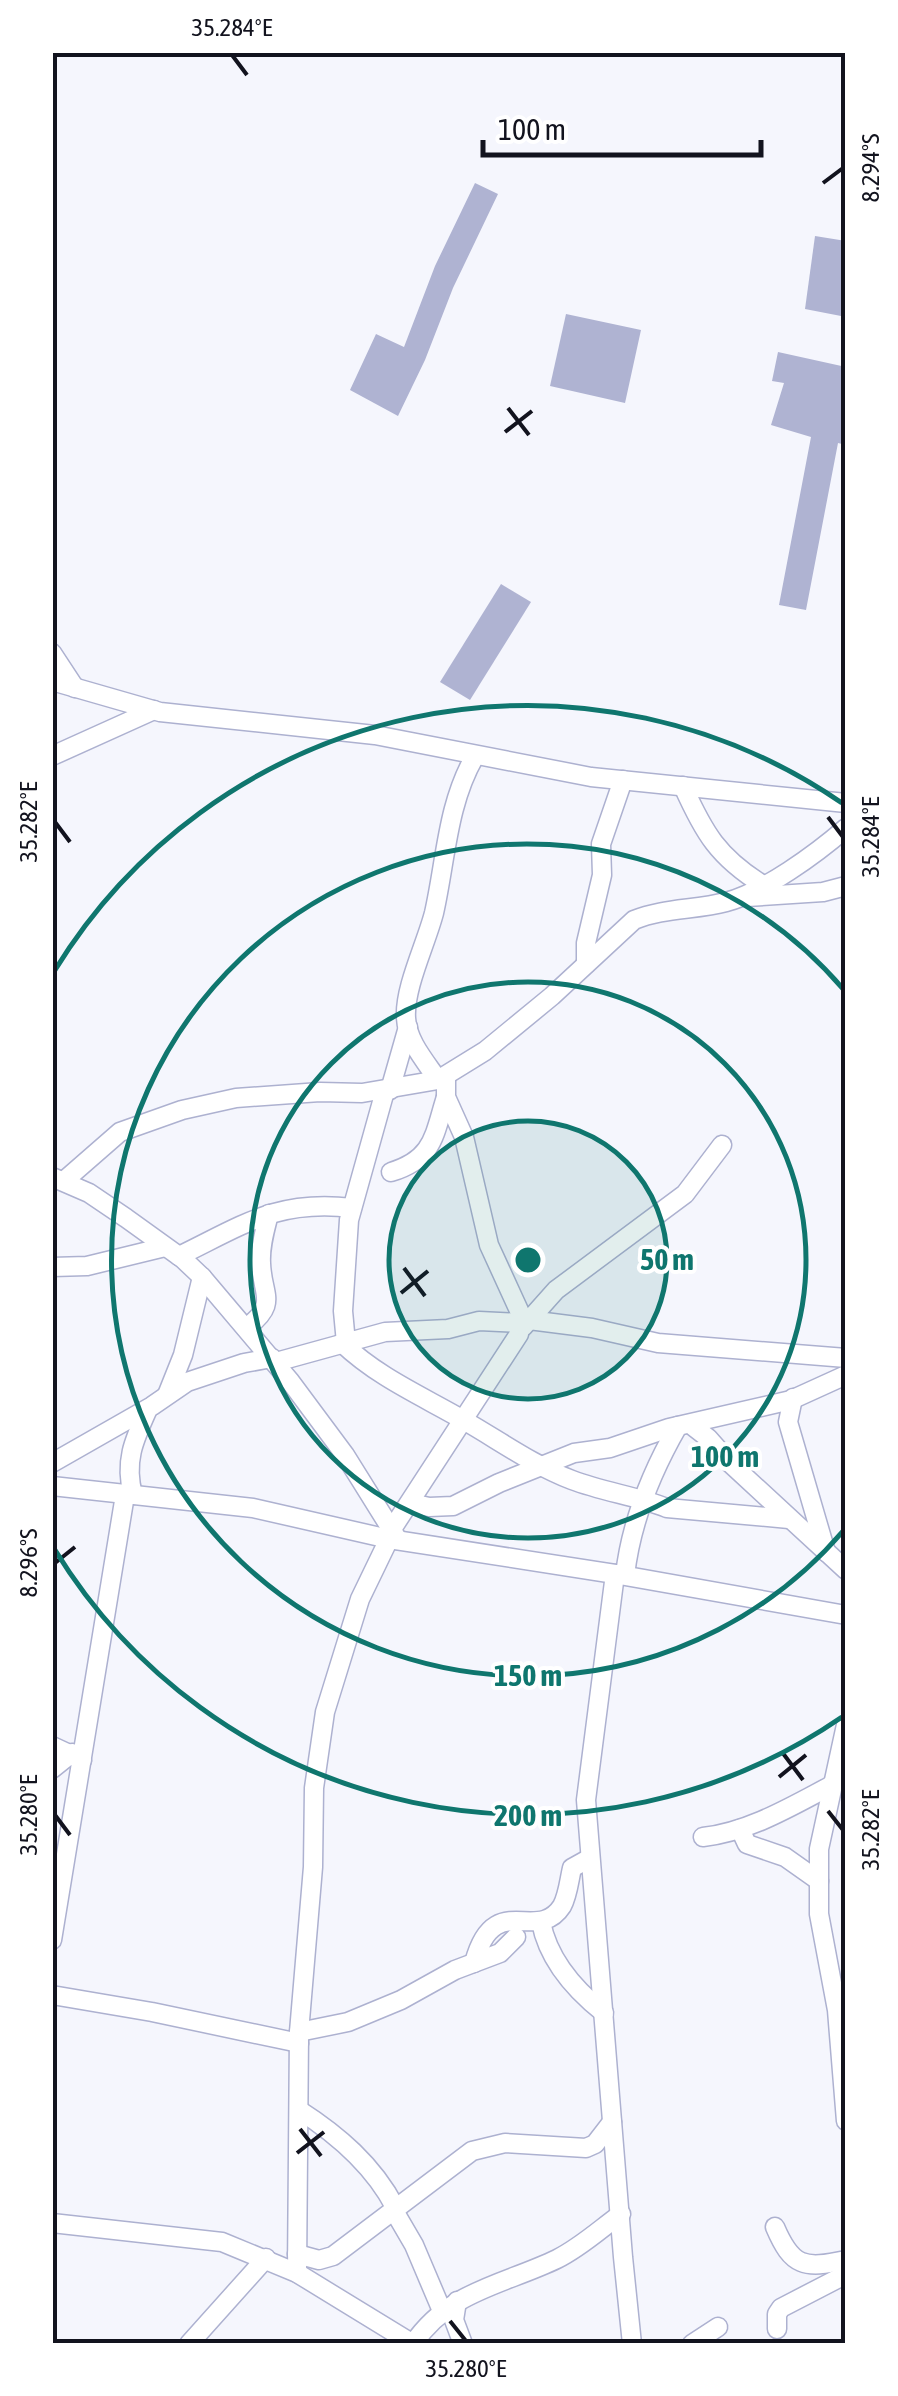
<svg xmlns="http://www.w3.org/2000/svg" width="898" height="2396" font-family="'Asap Condensed',sans-serif">
  <rect width="100%" height="100%" fill="#f5f6fd"/>
  <g fill="#afb3d2">
    <path d="M 475,183 L 498,194 L 453,288 L 425,360 L 398,416 L 350,390 L 376,334 L 404,347 L 435,266 Z"/>
    <path d="M 815,236 L 846,241 L 846,287 L 841,316 L 805,309 Z"/>
    <path d="M 566,314 L 641,330 L 625,403 L 550,386 Z"/>
    <path d="M 778,352 L 846,367 L 846,445 L 838,443 L 806,610 L 779,605 L 811,437 L 771,425 L 784,383 L 772,381 Z"/>
    <path d="M 501,584 L 531,602 L 470,700 L 440,682 Z"/>
  </g>
  <g fill="none" stroke-linecap="round" stroke-linejoin="round">
    <g stroke="#adb1d0" stroke-width="21">
      <g id="minor">
        <path d="M 52,653 L 75,688"/>
        <path d="M 52,681 L 160,712 L 375,735 L 591,777 L 846,803"/>
        <path d="M 52,756 L 154,710"/>
        <path d="M 683,786 C 704,833 718,857 763,885"/>
        <path d="M 747,897 L 823,892 L 846,886"/>
        <path d="M 586,964 L 586,943 L 602,875 L 601,844 L 623,780"/>
        <path d="M 438,1080 C 426,1062 407,1041 406,1018 C 404,988 426,944 434,913 C 446,860 447,804 475,756"/>
        <path d="M 390,1090 L 408,1027"/>
        <path d="M 391,1172 C 434,1159 434,1135 446,1097"/>
        <path d="M 52,1177 L 89,1193 L 126,1218 L 183,1259 L 202,1277 L 290,1381 L 345,1455 L 398,1540"/>
        <path d="M 65,1180 L 120,1132 L 182,1110 L 236,1098 L 320,1092 L 362,1093 L 438,1080 L 485,1051 L 552,996 L 634,920 C 663,908 696,910 726,902 C 764,892 816,854 846,828"/>
        <path d="M 179,1256 C 243,1225 278,1199 352,1208"/>
        <path d="M 52,1267 L 87,1266 L 165,1247"/>
        <path d="M 529,1320 L 592,1328 L 658,1343 L 846,1358"/>
        <path d="M 523,1327 L 556,1290 L 685,1194 L 722,1145"/>
        <path d="M 246,1328 C 279,1303 262,1296 261,1263 C 260,1246 265,1230 269,1214"/>
        <path d="M 342,1343 C 379,1378 422,1396 465,1421 C 500,1441 533,1465 572,1480 C 604,1492 636,1496 667,1508 L 789,1519"/>
        <path d="M 346,1343 L 343,1311 L 349,1220 L 385,1091"/>
        <path d="M 276,1362 L 385,1332 L 448,1329 L 479,1321 L 521,1323"/>
        <path d="M 167,1395 L 183,1355 L 202,1277"/>
        <path d="M 793,1398 L 788,1422 L 826,1552"/>
        <path d="M 690,1424 L 708,1438 L 731,1464 L 846,1570"/>
        <path d="M 52,1463 L 152,1406 L 187,1382 L 244,1363 L 272,1358"/>
        <path d="M 52,1486 L 253,1508 L 389,1539 L 615,1574 L 846,1615"/>
        <path d="M 133,1495 C 124,1461 134,1440 148,1409"/>
        <path d="M 411,1503 L 429,1507 L 453,1506 L 499,1483 L 574,1453 L 610,1448 L 669,1428 L 791,1400 L 846,1375"/>
        <path d="M 392,1529 L 519,1334 L 522,1317 L 489,1245 L 464,1137 L 446,1097 L 446,1076"/>
        <path d="M 615,1574 L 586,1800 L 623,2257 L 632,2344"/>
        <path d="M 625,1575 C 631,1523 652,1471 678,1426"/>
        <path d="M 846,1725 L 819,1849 L 819,1914 L 837,2010 L 846,2121"/>
        <path d="M 52,1746 L 82,1760"/>
        <path d="M 52,1769 L 72,1753"/>
        <path d="M 740,1829 L 747,1844 L 785,1857 L 819,1881"/>
        <path d="M 703,1837 C 749,1832 792,1806 832,1785"/>
        <path d="M 541,1922 C 548,1959 575,1990 604,2013"/>
        <path d="M 52,1940 L 125,1495"/>
        <path d="M 474,1963 C 494,1888 537,1945 562,1906 C 568,1895 569,1881 572,1868 L 590,1858"/>
        <path d="M 52,1995 L 152,2012 L 299,2043"/>
        <path d="M 299,2032 L 348,2022 L 401,2000 L 455,1970 L 500,1953 L 516,1937"/>
        <path d="M 299,2110 C 338,2135 373,2165 395,2207"/>
        <path d="M 393,2209 L 414,2245 L 442,2311"/>
        <path d="M 52,2223 L 222,2242 L 297,2273 L 413,2344"/>
        <path d="M 775,2227 C 792,2267 804,2269 846,2260"/>
        <path d="M 297,2254 L 319,2260 L 333,2256 L 472,2151 L 505,2143 L 586,2148 L 595,2144 L 612,2122"/>
        <path d="M 297,2273 L 299,2032 L 313,1867 L 314,1788 L 325,1712 L 360,1599 L 389,1539"/>
        <path d="M 457,2301 L 454,2320 L 463,2344"/>
        <path d="M 777,2329 L 777,2314 L 781,2308 L 839,2278 L 846,2268"/>
        <path d="M 189,2344 L 266,2258"/>
        <path d="M 413,2344 C 450,2290 503,2285 557,2259 C 581,2247 599,2230 621,2214"/>
        <path d="M 692,2344 L 718,2327"/>
      </g>
    </g>
    <use href="#minor" stroke="#fff" stroke-width="18"/>
  </g>
  <path fill="none" stroke="#12131e" stroke-width="4" d="M 232,55 L 247,75M 823,183 L 843,168M 508,408 L 529,435M 505,432 L 532,411M 828,817 L 843,837M 55,822 L 70,842M 404,1268 L 425,1296M 401,1293 L 428,1271M 55,1563 L 75,1547M 782,1752 L 803,1780M 779,1777 L 806,1755M 828,1811 L 843,1830M 55,1815 L 70,1835M 300,2129 L 321,2156M 297,2153 L 324,2132M 450,2321 L 466,2341"/>
  <circle cx="528" cy="1260" r="139" fill="#0f766e" fill-opacity=".12"/>
  <g fill="none" stroke="#0f766e" stroke-width="5">
    <circle cx="528" cy="1260" r="139"/>
    <circle cx="528" cy="1260" r="278"/>
    <path d="M844 1530A416 416 0 1 1 844 990"/>
    <path d="M842 1717A555 555 0 0 1 55 1550M55 970A555 555 0 0 1 842 803"/>
  </g>
  <circle cx="528" cy="1260" r="15" fill="#0f766e" stroke="#fff" stroke-width="5"/>
  <g font-size="30" text-anchor="middle" font-weight="bold" fill="#0f766e" stroke="#fff" stroke-width="8" stroke-linejoin="round" paint-order="stroke">
    <text x="667" y="1270">50 m</text>
    <text x="725" y="1467">100 m</text>
    <text x="528" y="1686">150 m</text>
    <text x="528" y="1826">200 m</text>
  </g>
  <rect width="898" height="2396" fill="none" stroke="#ffffff" stroke-width="110"/>
  <path d="M483 140v15h278v-15" fill="none" stroke="#12131e" stroke-width="5"/>
  <text x="498" y="140" font-size="30" fill="#12131e" stroke="#ffffff" stroke-width="8" paint-order="stroke">100 m</text>
  <rect x="55" y="55" width="788" height="2286" fill="none" stroke="#12131e" stroke-width="4"/>
  <g font-size="25" text-anchor="middle" fill="#12131e">
    <text x="232" y="36">35.284°E</text>
    <text transform="translate(870 168) rotate(-90)" y="9">8.294°S</text>
    <text transform="translate(28 822) rotate(-90)" y="9">35.282°E</text>
    <text transform="translate(870 837) rotate(-90)" y="9">35.284°E</text>
    <text transform="translate(28 1563) rotate(-90)" y="9">8.296°S</text>
    <text transform="translate(28 1815) rotate(-90)" y="9">35.280°E</text>
    <text transform="translate(870 1830) rotate(-90)" y="9">35.282°E</text>
    <text x="466" y="2377">35.280°E</text>
  </g>
</svg>
